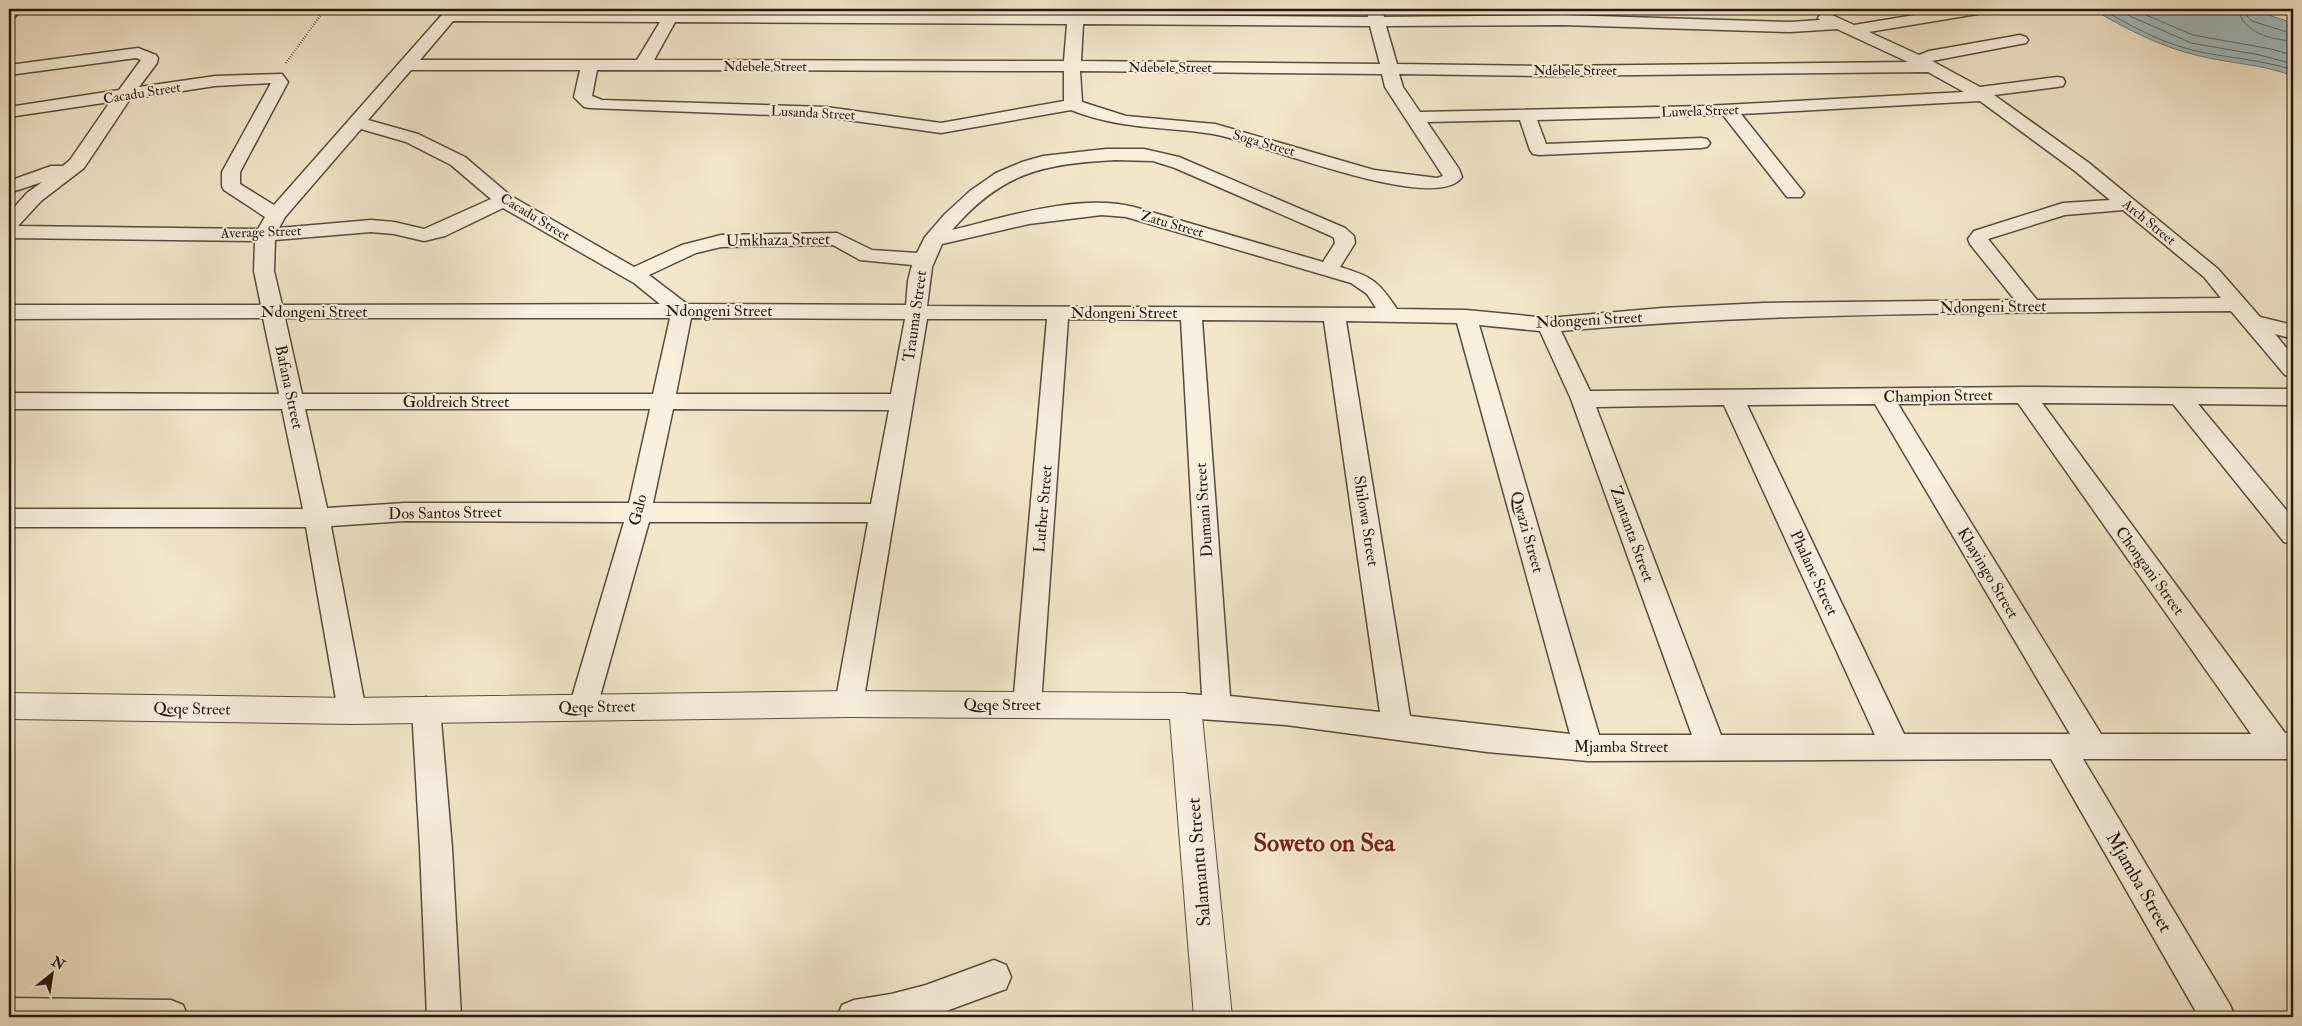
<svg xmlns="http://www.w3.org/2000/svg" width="2302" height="1026" font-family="'IM FELL Double Pica',serif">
  <rect width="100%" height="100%" fill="#f4e6ca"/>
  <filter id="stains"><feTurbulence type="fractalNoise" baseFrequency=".004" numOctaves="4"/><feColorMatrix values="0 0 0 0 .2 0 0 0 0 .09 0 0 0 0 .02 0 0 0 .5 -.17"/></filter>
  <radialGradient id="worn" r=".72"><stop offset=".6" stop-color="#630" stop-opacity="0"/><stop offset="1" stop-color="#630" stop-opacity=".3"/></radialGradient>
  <path fill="#a0bdc0" stroke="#6e7b79" d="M 2092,9 L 2250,9 L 2293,23 L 2293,76 C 2263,64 2232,64 2200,56 C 2162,48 2125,28 2092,9 Z"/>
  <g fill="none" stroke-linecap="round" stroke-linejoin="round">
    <g stroke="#626a67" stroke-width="1">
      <path d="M 2101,9 C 2130,25 2159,42 2192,50 C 2225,58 2260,59 2293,70"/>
      <path d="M 2114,9 L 2191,43 L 2260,55 L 2293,64"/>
      <path d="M 2132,9 L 2193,35 L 2271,49 L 2293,55"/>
      <path d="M 2238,9 C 2243,33 2272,40 2293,41"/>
      <path d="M 2245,9 L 2247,16 L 2252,21 L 2293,34"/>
    </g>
    <g stroke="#574c3d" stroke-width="3">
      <g id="minor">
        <path d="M 9,9 L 22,9 L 15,17 L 9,19 Z"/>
        <path d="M 447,9 L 463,9 L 461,11 L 665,13 L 667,9 L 683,9 L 681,13 L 1068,15 L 1068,9 L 1084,9 L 1083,15 L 1368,17 L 1366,9 L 1382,9 L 1384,17 L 1563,15 L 1790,22 L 1820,20 L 1818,18 L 1820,15 L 1832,15 L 1854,25 L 1951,9 L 1985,9 L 1983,12 L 1977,14 L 1869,32 L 1919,55 L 1929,51 L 2020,35 L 2026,37 L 2028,40 L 2026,43 L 1932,61 L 1980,87 L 2057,77 L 2063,78 L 2065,82 L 2063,86 L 2057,87 L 1994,95 L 2089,163 L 2218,269 L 2260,317 L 2293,325 L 2293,339 L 2275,334 L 2293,356 L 2293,377 L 2285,375 L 2231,311 C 2008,313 1784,311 1561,331 L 1590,391 L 2024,387 L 2293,389 L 2293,405 L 2198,404 L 2293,518 L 2293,544 L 2284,542 L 2173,404 L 2042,403 L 2285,733 L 2293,733 L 2293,759 L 2083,759 L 2230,1005 L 2235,1017 L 2199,1017 L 2051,759 L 1588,761 L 1487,752 L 1286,725 L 1185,718 L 1175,714 L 1171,706 L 1175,698 L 1185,694 L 1202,695 L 1181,320 L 1068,319 L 1041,705 L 1037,713 L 1027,717 L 1017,713 L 1013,705 L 1047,319 L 927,319 L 863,704 L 859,712 L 849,716 L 839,712 L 835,704 L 868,522 L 649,522 L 597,707 L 593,715 L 583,719 L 573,715 L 569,707 L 624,522 L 405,521 L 331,526 L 366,711 L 362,720 L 352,723 L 342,720 L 338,711 L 306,527 L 9,527 L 9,509 L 303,509 L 282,409 L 9,409 L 9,393 L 279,394 L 263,318 L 9,319 L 9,305 L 261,305 L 254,271 L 255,241 L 9,238 L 9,213 L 27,193 L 42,182 L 9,193 L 9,181 L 51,166 L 63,166 L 70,160 L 110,102 L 9,117 L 9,107 L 119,90 L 141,60 L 136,58 L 9,75 L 9,65 L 138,48 L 156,55 L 158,58 L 157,63 L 139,87 L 215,76 L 282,74 L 288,82 L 240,172 L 240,184 L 274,205 ZM 453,21 L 660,22 L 637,60 L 420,60 ZM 675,22 L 1067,24 L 1064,61 L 654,60 ZM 1083,24 L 1370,26 L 1380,64 L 1081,61 ZM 1563,25 L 1790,32 L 1837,29 L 1908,62 L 1545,66 L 1397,64 L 1386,26 ZM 411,70 L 580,70 L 574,97 L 584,107 L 590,108 L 826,117 L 941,133 L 1071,110 C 1122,130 1162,126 1213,134 C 1256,141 1436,216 1462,177 L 1459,169 L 1427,122 L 1520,120 L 1530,150 L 1533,154 L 1539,155 L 1701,148 L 1707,147 L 1710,143 L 1707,139 L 1701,138 L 1546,144 L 1537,120 L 1723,115 L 1787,197 L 1801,197 L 1804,193 L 1741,114 L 1980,101 L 2075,171 L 2110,200 L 2063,203 L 1974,231 L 1968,239 L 1970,244 L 2015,300 L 1764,303 L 1662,308 L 1548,318 L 1466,310 L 1397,309 C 1378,281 1373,277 1340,267 L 1355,243 L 1354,236 L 1345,228 L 1179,157 L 1144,149 L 1106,149 L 1043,156 L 1022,162 L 996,173 L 970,191 L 945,214 L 925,237 L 917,253 L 872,250 L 837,233 L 721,235 L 682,245 L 634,267 L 511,196 L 465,157 L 418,134 L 368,120 ZM 597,70 L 1064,71 L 1064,101 L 941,123 L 826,107 L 602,100 L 592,96 ZM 1080,71 L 1382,74 L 1385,87 L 1443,176 L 1437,178 L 1374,170 L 1215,124 L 1126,116 L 1082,102 ZM 1928,72 L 1964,92 L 1705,106 L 1420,112 L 1403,87 L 1399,74 L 1545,76 ZM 271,83 L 222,172 L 222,186 L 224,190 L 265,217 L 258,229 L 18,226 L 41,201 L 84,168 L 130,99 L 215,86 ZM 361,129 L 406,142 L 451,165 L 491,199 L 424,229 L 394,222 L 371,220 L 279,228 L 285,217 ZM 1115,160 L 1153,161 L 1175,168 L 1331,236 L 1334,238 L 1335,243 L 1323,262 L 1134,207 C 1079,193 1006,217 952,230 C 1002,172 1043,164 1115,160 ZM 503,208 L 634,283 L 660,304 L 282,305 L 274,271 L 275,240 L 371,232 L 394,234 L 424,241 L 445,236 ZM 2123,210 L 2204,277 L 2221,298 L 2037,300 L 1988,239 L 2065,215 ZM 1102,215 L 1126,217 L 1351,283 L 1367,294 L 1376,308 L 927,306 L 932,267 L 942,244 L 1029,224 ZM 833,245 L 860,260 L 912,265 L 908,281 L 906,305 L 687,304 L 649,275 L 696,253 L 721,247 ZM 285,318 L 670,318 L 653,394 L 302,394 ZM 691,318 L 905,319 L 891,394 L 676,394 ZM 1202,320 L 1324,321 L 1380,712 L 1230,696 ZM 1346,321 L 1457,323 L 1570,734 L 1410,716 ZM 1479,325 L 1540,331 L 1571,399 L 1692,735 L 1599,735 ZM 2018,403 L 2251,734 L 2101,734 L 1898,404 ZM 1875,404 L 2070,734 L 1904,734 L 1747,405 ZM 1724,405 L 1875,735 L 1721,735 L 1596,407 ZM 305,409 L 650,409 L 629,503 L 405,503 L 327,508 ZM 673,409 L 889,410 L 871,504 L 653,503 Z"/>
        <path d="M 426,697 L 436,701 L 440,709 L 452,848 L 461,1017 L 427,1017 L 420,848 L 412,709 L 416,701 Z"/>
        <path d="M 994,960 L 1006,965 L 1011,977 L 1006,989 L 930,1017 L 837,1017 L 842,1005 L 854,1000 L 891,994 L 926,985 Z"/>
        <path d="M 9,998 L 171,1000 L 183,1005 L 188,1017 L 9,1017 Z"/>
      </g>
    </g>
    <g stroke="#574c3d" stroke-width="2">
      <path id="tertiary" d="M 849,691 L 1185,693 L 1196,697 L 1201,706 L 1232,1017 L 1194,1017 L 1170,719 L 849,717 L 352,724 L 9,719 L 9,693 L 352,698 Z"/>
    </g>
    <g stroke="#23180e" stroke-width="2.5" stroke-dasharray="0.5 2" stroke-linecap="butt">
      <path d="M 2281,9 L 2293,12"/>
      <path d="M 286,63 L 325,9"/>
    </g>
    <use href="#minor" fill="#f8efdd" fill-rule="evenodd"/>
    <use href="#tertiary" fill="#f8efdd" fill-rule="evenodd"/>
  </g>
  <g text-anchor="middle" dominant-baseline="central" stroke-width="4" stroke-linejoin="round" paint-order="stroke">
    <g font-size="14" fill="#23180e" stroke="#f8efdd">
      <text x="765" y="66">Ndebele Street</text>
      <text x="1170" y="67">Ndebele Street</text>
      <text x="1575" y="70">Ndebele Street</text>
      <text transform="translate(142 93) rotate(-9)">Cacadu Street</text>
      <text transform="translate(1700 111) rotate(-2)">Luwela Street</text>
      <text transform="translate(813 113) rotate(3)">Lusanda Street</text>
      <text transform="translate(1264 143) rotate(16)">Soga Street</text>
      <text transform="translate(535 217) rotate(31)">Cacadu Street</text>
      <text transform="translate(2149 222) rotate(39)">Arch Street</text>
      <text transform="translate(1172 224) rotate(16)">Zatu Street</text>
      <text transform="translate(261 232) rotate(-2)">Average Street</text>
    </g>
    <g font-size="16" fill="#23180e" stroke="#f8efdd">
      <text transform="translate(778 240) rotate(-1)">Umkhaza Street</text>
      <text transform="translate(1993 307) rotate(-1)">Ndongeni Street</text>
      <text x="719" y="311">Ndongeni Street</text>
      <text x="314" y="312">Ndongeni Street</text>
      <text x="1124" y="313">Ndongeni Street</text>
      <text transform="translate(915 316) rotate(-82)">Trauma Street</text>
      <text transform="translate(1589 320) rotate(-3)">Ndongeni Street</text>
      <text transform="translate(289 387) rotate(78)">Bafana Street</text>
      <text transform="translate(1938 396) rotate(-1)">Champion Street</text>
      <text x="456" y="402">Goldreich Street</text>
      <text transform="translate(1043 509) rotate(-85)">Luther Street</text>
      <text transform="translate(638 510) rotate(-76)">Galo</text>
      <text transform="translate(1204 510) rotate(-94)">Dumani Street</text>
      <text transform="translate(445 513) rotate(-1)">Dos Santos Street</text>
      <text transform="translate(1366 521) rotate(81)">Shilowa Street</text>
      <text transform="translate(1527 532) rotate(74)">Qwazi Street</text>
      <text transform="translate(1632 534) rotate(70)">Zantanta Street</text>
      <text transform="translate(2150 571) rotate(54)">Chongani Street</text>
      <text transform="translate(1814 573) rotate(65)">Phalane Street</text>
      <text transform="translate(1988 573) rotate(59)">Khayingo Street</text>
      <text x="1002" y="705">Qeqe Street</text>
      <text transform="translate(597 707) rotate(-1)">Qeqe Street</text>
      <text transform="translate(192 709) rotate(1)">Qeqe Street</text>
      <text x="1621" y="747">Mjamba Street</text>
    </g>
    <g font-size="19" fill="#23180e" stroke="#f8efdd">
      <text transform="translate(1199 862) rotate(-95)">Salamantu Street</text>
      <text transform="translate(2139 882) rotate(60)">Mjamba Street</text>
    </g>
    <g font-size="25" font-weight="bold" fill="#7a1f14" stroke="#f8efdd">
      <text x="1324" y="843">Soweto on Sea</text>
    </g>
  </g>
  <rect width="2302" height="1026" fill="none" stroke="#f4e6ca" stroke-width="30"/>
  <rect x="10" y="10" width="2282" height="1006" fill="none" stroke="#23180e" stroke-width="2.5"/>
  <rect x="15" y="15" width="2272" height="996" fill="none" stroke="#23180e"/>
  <g transform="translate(52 974) rotate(30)" stroke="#f8efdd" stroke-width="4" paint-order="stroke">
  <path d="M0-4L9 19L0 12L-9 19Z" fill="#23180e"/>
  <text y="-8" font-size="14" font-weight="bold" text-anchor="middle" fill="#23180e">N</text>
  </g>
  <rect width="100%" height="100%" filter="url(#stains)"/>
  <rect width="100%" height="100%" fill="url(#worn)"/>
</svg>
